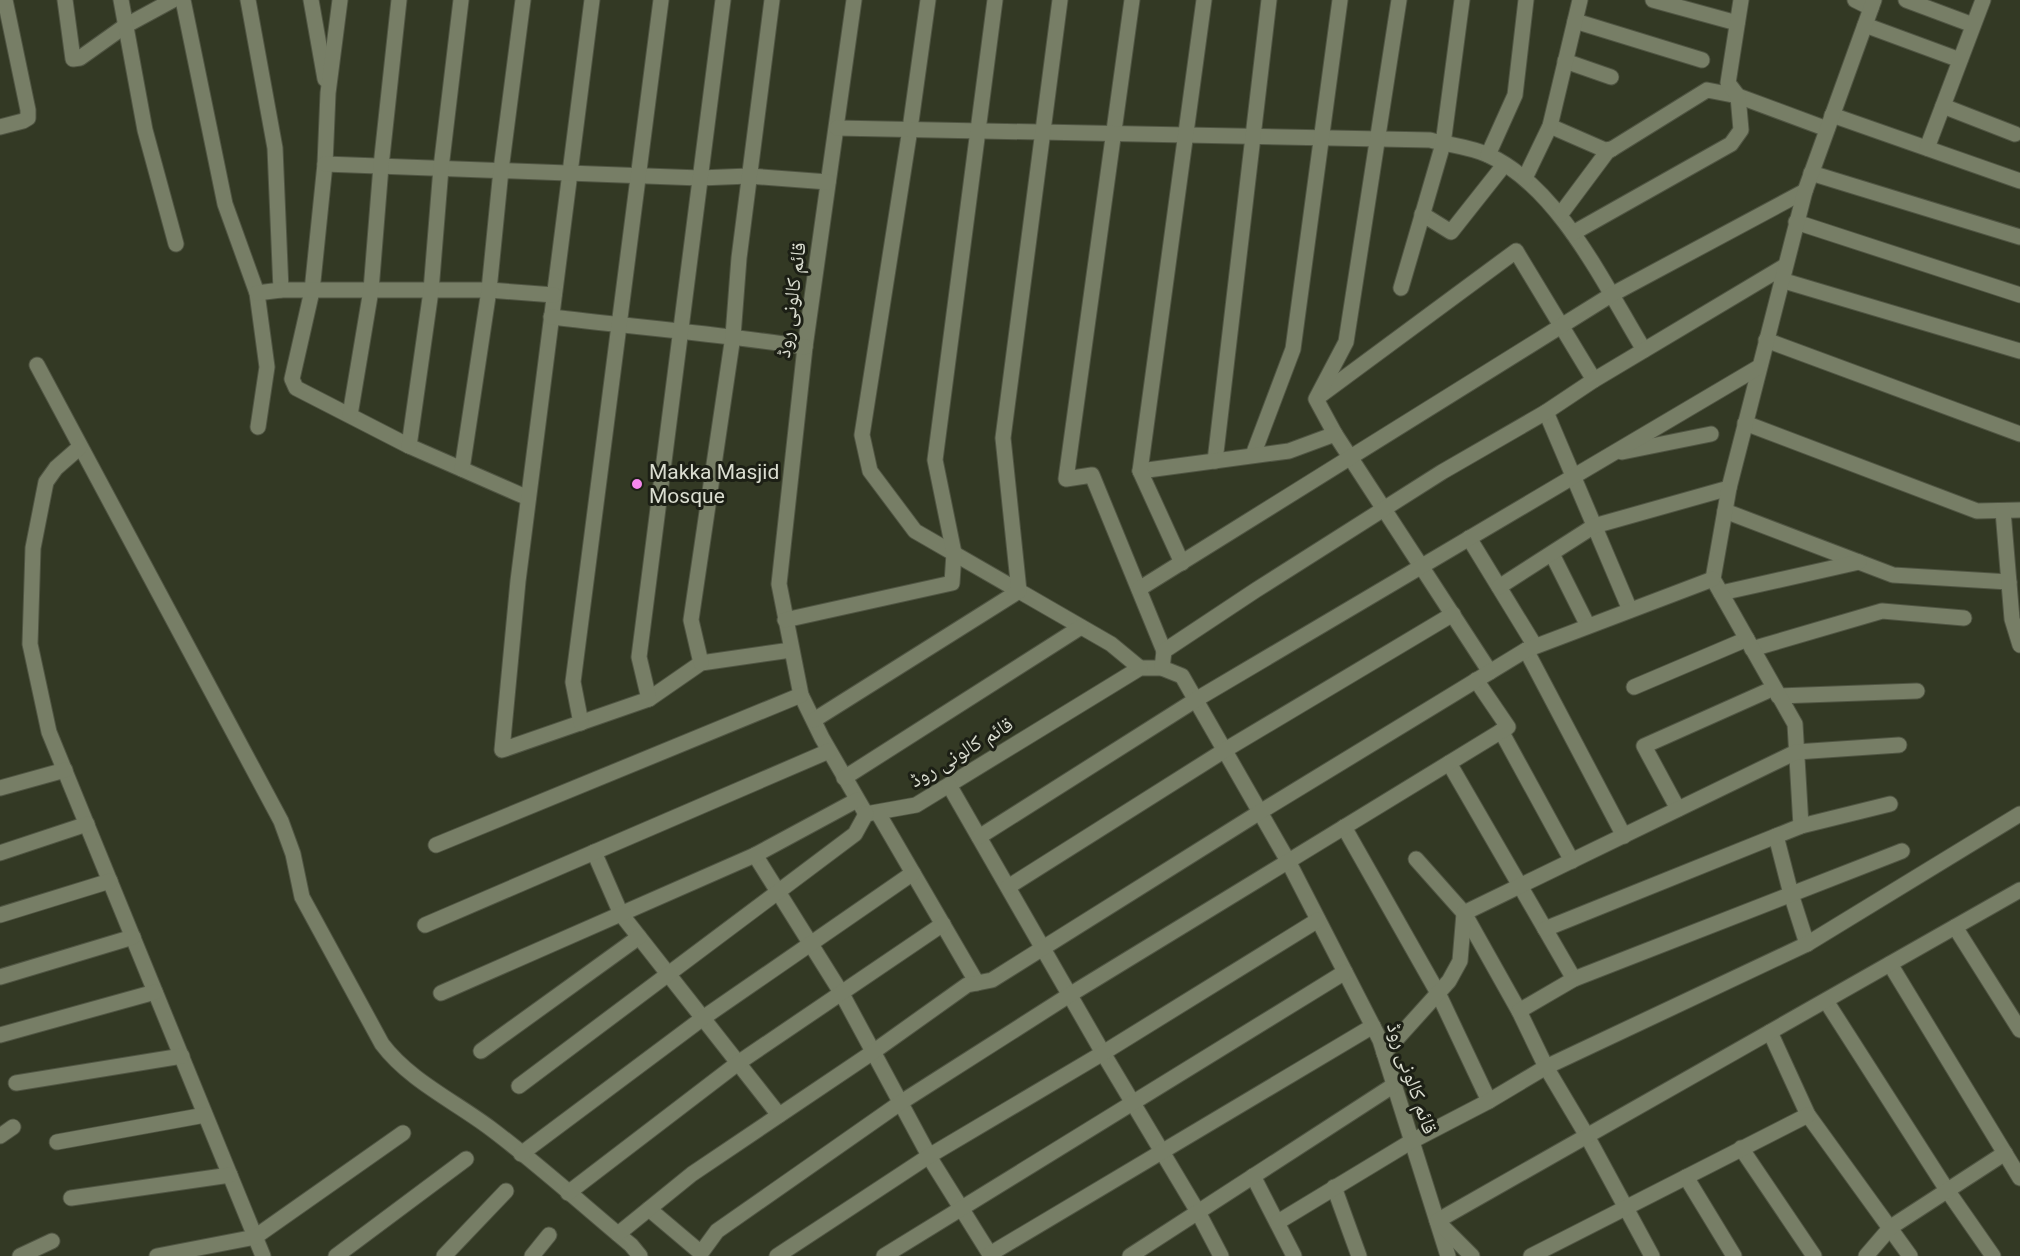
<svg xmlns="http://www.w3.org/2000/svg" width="2020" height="1256" font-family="Roboto,'Noto Naskh Arabic',sans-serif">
  <rect width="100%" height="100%" fill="#333924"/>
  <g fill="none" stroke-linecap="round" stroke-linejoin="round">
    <g stroke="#505543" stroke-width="17">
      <g id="minor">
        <path d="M 65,0 L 73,59 L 80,58 L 125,26 L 173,0"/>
        <path d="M 121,0 L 145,130 L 176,244"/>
        <path d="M 183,0 L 225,204 L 257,293 L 267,367 L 258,427"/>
        <path d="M 248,0 L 275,148 L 281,290"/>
        <path d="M 311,0 L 325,79"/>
        <path d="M 340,0 L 328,93 L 325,164 L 312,291 L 292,379 L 296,388 L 409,446 L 528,498"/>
        <path d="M 592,0 L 518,581 L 502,750 L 649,699 L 701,663 L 791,650"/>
        <path d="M 854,0 L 805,347 L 779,584 L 801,695 L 822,738 L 866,814 L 916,805 L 1140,668 L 1162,668 L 1182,676 L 1288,861 L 1380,1040 L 1448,1256"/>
        <path d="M 928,0 L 910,129 L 862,435 L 870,471 L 915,531 L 1111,644 L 1140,668"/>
        <path d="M 1132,0 L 1066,479 L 1092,475 L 1164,651"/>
        <path d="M 1653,0 L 1737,23"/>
        <path d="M 1855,0 L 1871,8"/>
        <path d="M 1906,0 L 1973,25"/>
        <path d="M 1575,21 L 1702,60"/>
        <path d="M 1865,25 L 1960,60"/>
        <path d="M 1565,61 L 1611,77"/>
        <path d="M 1943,106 L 2015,134"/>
        <path d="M 1832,115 L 2020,181"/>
        <path d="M 1550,126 L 1605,150 L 1612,149"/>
        <path d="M 0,127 L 23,121 L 28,118 L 28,110 L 5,0"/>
        <path d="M 837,128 L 1430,140 C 1449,145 1471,147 1488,155 C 1559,187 1605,286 1644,350"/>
        <path d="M 1927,148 L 1983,0"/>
        <path d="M 1488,155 L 1515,95 L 1526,0"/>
        <path d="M 325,164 L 700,178 L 749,176 L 828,182"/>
        <path d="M 1811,173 L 2020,237"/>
        <path d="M 1525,178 L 1550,126 L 1580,0"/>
        <path d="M 1422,214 L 1451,232 L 1504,165"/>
        <path d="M 1560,215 L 1607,152 L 1707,90 L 1738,96 L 1827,129"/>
        <path d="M 1796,222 L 2020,295"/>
        <path d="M 1573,233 L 1731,144 L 1741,130 L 1738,96 L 1728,83 L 1741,0"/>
        <path d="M 1781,280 L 2020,351"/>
        <path d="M 1401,288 L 1443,144 L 1462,0"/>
        <path d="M 257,293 L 281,290 L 489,290 L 554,295"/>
        <path d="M 551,317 C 636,327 721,334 805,347"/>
        <path d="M 1766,340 L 2020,434"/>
        <path d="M 37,365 L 281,821 L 293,854 L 302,897 L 382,1044 C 409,1080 454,1101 490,1128 C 538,1164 584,1206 631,1245 L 640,1256"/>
        <path d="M 1321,395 L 1516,251 L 1594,380"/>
        <path d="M 1546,412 L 1630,610"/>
        <path d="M 350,415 L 371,290 L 381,166 L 399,0"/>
        <path d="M 1745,423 L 1977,511 L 2020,510"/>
        <path d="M 1335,434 L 1316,399 L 1346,342 L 1399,0"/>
        <path d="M 409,446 L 431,291 L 441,168 L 461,0"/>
        <path d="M 80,447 L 56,468 L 46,482 L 33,548 L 30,644 L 49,732 L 263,1256"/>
        <path d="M 1622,452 L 1711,434"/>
        <path d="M 1253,455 L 1293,349 L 1340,0"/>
        <path d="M 1215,461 L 1269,0"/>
        <path d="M 462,469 L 489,290 L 501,170 L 523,0"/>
        <path d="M 1140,471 L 1289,451 L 1335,434 L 1490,672"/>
        <path d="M 1725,511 L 1893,575 L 2009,582"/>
        <path d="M 2003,511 L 2012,619 L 2020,645"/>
        <path d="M 1469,538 L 1535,646"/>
        <path d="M 1552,554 L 1588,626"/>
        <path d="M 1182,563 L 1140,471 L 1204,0"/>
        <path d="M 1499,587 L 1594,526 L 1729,488"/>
        <path d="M 1139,589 L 1611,295 L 1805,191"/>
        <path d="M 1721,593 L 1859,562"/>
        <path d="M 785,620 L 952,583 L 954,553 L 935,460 L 995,0"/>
        <path d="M 1752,649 L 1882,611 L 1964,618"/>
        <path d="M 1526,650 L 1624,836"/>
        <path d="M 701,663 L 691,620 L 733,336 L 739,258 L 772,0"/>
        <path d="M 1162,668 L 1164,651 L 1256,590 L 1442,472 L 1546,412 L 1594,380 L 1785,266"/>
        <path d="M 1634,687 L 1747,639"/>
        <path d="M 1778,696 L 1917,691"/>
        <path d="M 649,699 L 639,657 L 723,0"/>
        <path d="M 814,720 L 1019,591 L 1003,438 L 1060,0"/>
        <path d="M 581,723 L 573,682 L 661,0"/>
        <path d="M 1501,731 L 1572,861"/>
        <path d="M 1449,763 L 1574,979"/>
        <path d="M 844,778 L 1081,627"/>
        <path d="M 949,785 L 1103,1053 L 1198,1212 L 1221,1256"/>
        <path d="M 0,788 L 65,770"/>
        <path d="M 1678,809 L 1644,746 L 1774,688"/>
        <path d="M 878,813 L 977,983"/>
        <path d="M 1801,826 L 1795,724 L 1713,579 L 1729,488 L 1805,191 L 1874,0"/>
        <path d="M 1344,827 L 1438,993 L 1489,1101"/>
        <path d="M 1776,836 L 1791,894 L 1807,944"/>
        <path d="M 979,837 L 1197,699 L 1759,367"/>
        <path d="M 436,845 L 801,695"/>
        <path d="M 594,852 L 621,914 L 779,1115"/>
        <path d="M 0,853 L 87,824"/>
        <path d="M 755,855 L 842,994 L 933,1163 L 991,1256"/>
        <path d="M 1416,859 L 1464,913 L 1519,1011 L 1546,1067 L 1587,1136 L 1652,1256"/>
        <path d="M 1008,887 L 1225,750 L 1453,614"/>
        <path d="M 0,915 L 110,881"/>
        <path d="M 425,925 L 829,751"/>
        <path d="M 1955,927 L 2020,1030"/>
        <path d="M 1545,929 L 1801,826 L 1890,804"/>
        <path d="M 1890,964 L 2020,1178"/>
        <path d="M 0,977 L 133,937"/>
        <path d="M 441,993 L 755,855 L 857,800"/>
        <path d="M 1826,1001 L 1947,1190 L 1993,1256"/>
        <path d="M 1519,1011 L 1574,979 L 1902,851"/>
        <path d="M 1770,1032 L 1808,1115 L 1910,1256"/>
        <path d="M 0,1035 L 155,992"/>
        <path d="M 481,1051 L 639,937"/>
        <path d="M 1384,1053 L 1449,981 L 1460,961 L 1464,913 L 1796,752 L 1899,745"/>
        <path d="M 16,1083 L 182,1056"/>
        <path d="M 519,1086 L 855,834 L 866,814"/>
        <path d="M 0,1136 L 13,1127"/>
        <path d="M 57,1142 L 205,1115"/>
        <path d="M 1741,1148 L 1814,1256"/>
        <path d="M 521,1154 L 703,1018 L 913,873"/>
        <path d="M 1253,1176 L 1294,1256"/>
        <path d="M 1686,1177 L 1734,1256"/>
        <path d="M 1334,1187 L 1359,1256"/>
        <path d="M 568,1193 L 738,1063 L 943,924"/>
        <path d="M 71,1198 L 230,1175"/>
        <path d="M 649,1209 L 701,1253 L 717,1231 L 900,1103 L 1071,994 L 1508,727 L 1476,680"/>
        <path d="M 1278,1222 L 1412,1141 L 1489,1101 L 1546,1067 L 1807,944 L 2020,814"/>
        <path d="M 618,1234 L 692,1174 L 873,1052 L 967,985 L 992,980 L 1260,812 L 1526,650 L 1713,579"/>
        <path d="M 990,1254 L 1373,1026"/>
        <path d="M 20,1256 L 52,1241"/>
        <path d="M 157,1256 L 255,1237 L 403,1133"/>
        <path d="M 336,1256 L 466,1159"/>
        <path d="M 444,1256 L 506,1191"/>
        <path d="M 532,1256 L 549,1235"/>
        <path d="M 777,1256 L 929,1156 L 1103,1053 L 1318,920"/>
        <path d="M 884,1256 L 1345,972"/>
        <path d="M 1130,1256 L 1394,1085"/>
        <path d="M 1472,1256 L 1437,1221 L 2020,890"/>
        <path d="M 1531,1256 L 1808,1115"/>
        <path d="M 1866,1256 L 1891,1227 L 2005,1153"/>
      </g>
    </g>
    <use href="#minor" stroke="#777e66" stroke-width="15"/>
  </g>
  <circle fill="#f688ed" stroke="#1c1f15" stroke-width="2" cx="637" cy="484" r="6"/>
  <g text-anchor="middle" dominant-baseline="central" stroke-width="6" stroke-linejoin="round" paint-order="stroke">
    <g font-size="21" fill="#daddd0" stroke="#1c1f15">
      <text transform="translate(791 300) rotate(-82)">قائم کالونی روڈ</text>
      <text transform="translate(961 752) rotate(-31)">قائم کالونی روڈ</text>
      <text transform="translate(1412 1078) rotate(71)">قائم کالونی روڈ</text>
    </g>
    <g font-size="21" fill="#daddd0" stroke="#1c1f15" text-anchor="start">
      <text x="649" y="472">Makka Masjid<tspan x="649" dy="24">Mosque</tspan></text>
    </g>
  </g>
</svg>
